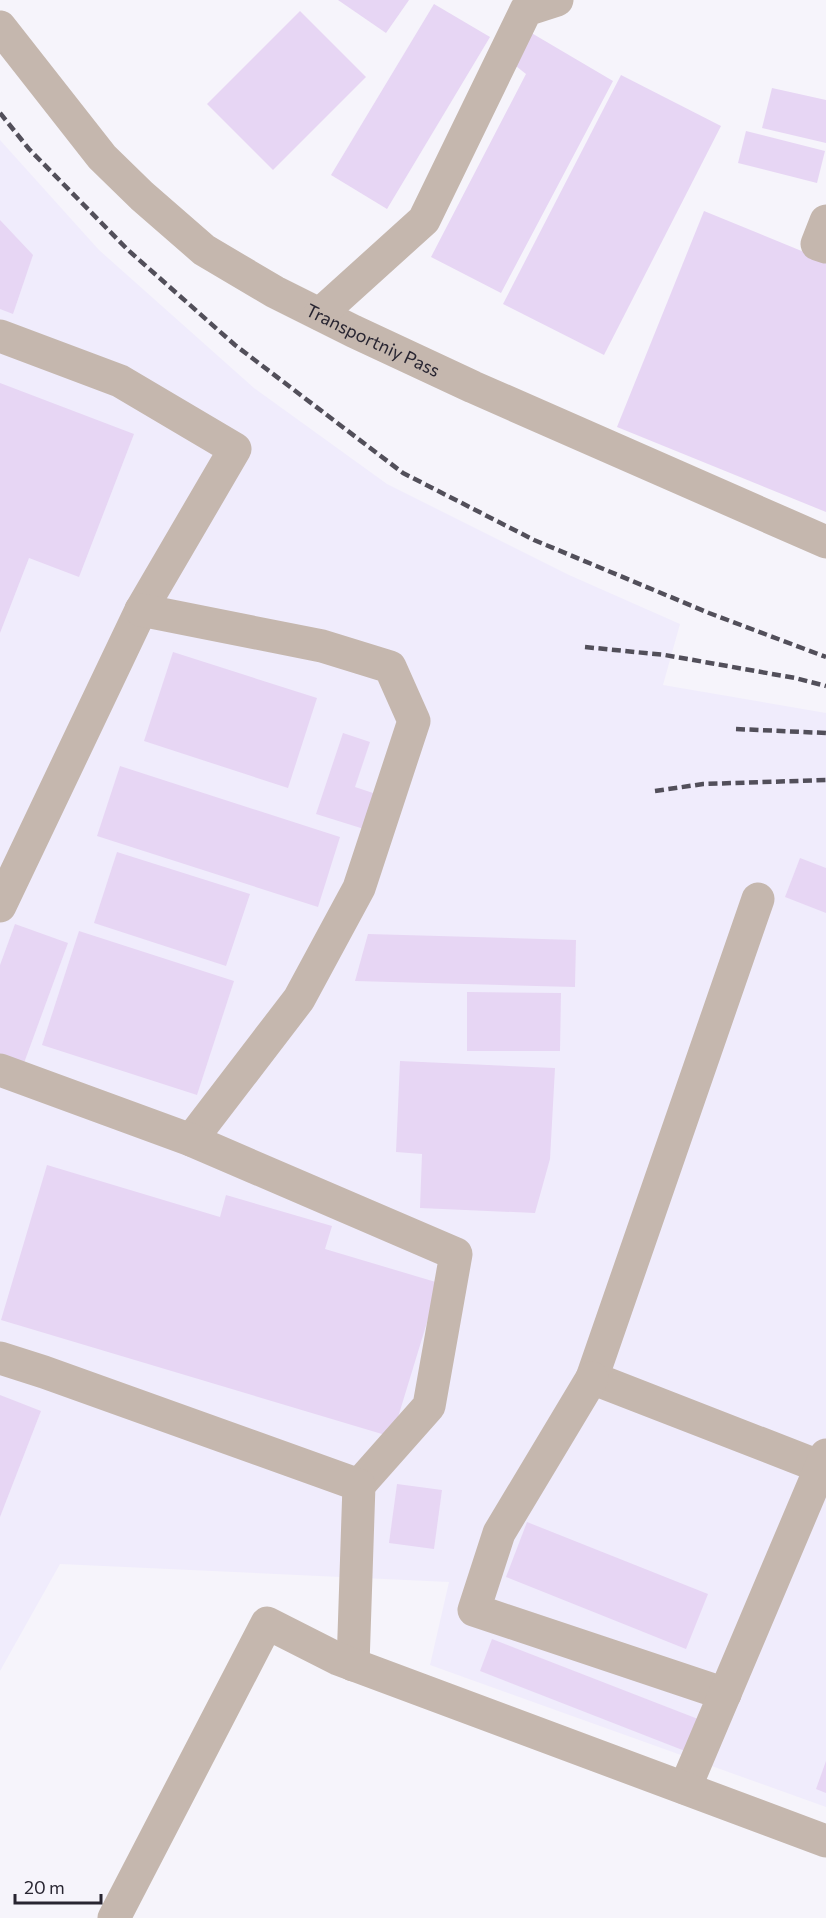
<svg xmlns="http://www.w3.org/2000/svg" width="826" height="1918" font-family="Commissioner,sans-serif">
  <rect width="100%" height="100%" fill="#f6f4fb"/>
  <path fill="#f0ecfc" d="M 0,140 L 99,250 L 254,388 L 387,484 L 569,575 L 680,624 L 663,685 L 826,713 L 826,1807 L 430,1665 L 449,1582 L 60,1564 L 0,1671 Z"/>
  <g fill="#e7d6f4">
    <path d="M 338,0 L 409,0 L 386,33 Z"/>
    <path d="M 434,4 L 490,37 L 387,209 L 331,175 Z"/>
    <path d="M 300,11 L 366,77 L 273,170 L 207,104 Z"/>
    <path d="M 523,28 L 613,81 L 501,293 L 431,257 L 526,74 L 507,59 Z"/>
    <path d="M 621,75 L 721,126 L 604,355 L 503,304 Z"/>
    <path d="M 772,88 L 826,100 L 826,143 L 762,128 Z"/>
    <path d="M 746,131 L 825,151 L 817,183 L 738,163 Z"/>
    <path d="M 704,211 L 826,261 L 826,512 L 617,427 Z"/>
    <path d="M 0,220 L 33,255 L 13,314 L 0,309 Z"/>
    <path d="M 0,383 L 134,434 L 79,577 L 29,558 L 0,633 Z"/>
    <path d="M 173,652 L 317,698 L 288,788 L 144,741 Z"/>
    <path d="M 343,733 L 370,742 L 355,787 L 376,794 L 364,829 L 316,814 Z"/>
    <path d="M 120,766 L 340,837 L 318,907 L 97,836 Z"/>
    <path d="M 117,852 L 250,894 L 226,966 L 94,923 Z"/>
    <path d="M 800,858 L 826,868 L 826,913 L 785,897 Z"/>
    <path d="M 15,924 L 68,943 L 24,1063 L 0,1054 L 0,965 Z"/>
    <path d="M 79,931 L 234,981 L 197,1095 L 42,1045 Z"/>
    <path d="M 368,934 L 576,940 L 575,987 L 355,981 Z"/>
    <path d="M 467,992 L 561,993 L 560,1051 L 467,1051 Z"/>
    <path d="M 400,1061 L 555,1068 L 550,1159 L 535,1213 L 420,1208 L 422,1154 L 396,1152 Z"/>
    <path d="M 47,1165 L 220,1217 L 226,1195 L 332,1226 L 325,1249 L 439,1283 L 392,1437 L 1,1320 Z"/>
    <path d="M 0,1395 L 41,1411 L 0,1517 Z"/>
    <path d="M 397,1484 L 442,1490 L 434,1549 L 389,1543 Z"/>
    <path d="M 527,1522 L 708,1594 L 686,1649 L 506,1577 Z"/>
    <path d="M 492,1639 L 698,1719 L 685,1751 L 480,1671 Z"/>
    <path d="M 826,1761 L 826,1793 L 816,1789 Z"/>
  </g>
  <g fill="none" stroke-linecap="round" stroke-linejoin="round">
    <g stroke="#c5b7ae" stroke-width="33">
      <path id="s1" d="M 0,27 L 102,157 L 142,196 L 204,250 L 275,292 L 353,331 L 473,387 L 826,542"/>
      <path d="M 826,221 L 817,244 L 826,247"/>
      <path d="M 320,314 L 424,220 L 526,10 L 557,0"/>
      <path d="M 0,336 L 120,381 L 235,449 L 141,610 L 0,906"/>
      <path d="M 141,610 L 322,646 L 390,667 L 414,721 L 359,888 L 299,999 L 191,1140"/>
      <path d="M 758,899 L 592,1378 L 821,1467"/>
      <path d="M 0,1070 L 191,1140 L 456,1254 L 429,1406 L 359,1485"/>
      <path d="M 0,1358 L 44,1372 L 359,1485 L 353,1665"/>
      <path d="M 592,1378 L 499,1533 L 474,1610 L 725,1694"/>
      <path d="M 685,1788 L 826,1455"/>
      <path d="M 114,1918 L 267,1623 L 338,1659 L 826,1841"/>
    </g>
    <g stroke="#524f5a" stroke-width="4.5" stroke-dasharray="9 4.5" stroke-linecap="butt">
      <path d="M 0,113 L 29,149 L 128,250 L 235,345 L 403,473 L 534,540 L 709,613 L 826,657"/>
      <path d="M 585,647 L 665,655 L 795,678 L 826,686"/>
      <path d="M 736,729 L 826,733"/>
      <path d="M 655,791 L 703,784 L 826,780"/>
    </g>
  </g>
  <g text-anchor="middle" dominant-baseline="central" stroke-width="4.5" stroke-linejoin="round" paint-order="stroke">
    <g font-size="18" fill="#282531" stroke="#f6f4fb">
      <text stroke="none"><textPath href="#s1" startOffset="495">Transportniy Pass</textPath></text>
    </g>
  </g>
  <path d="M15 1894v9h86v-9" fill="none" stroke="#282531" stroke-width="3"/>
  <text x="24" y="1894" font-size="18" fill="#282531" stroke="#f6f4fb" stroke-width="4.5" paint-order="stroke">20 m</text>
</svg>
